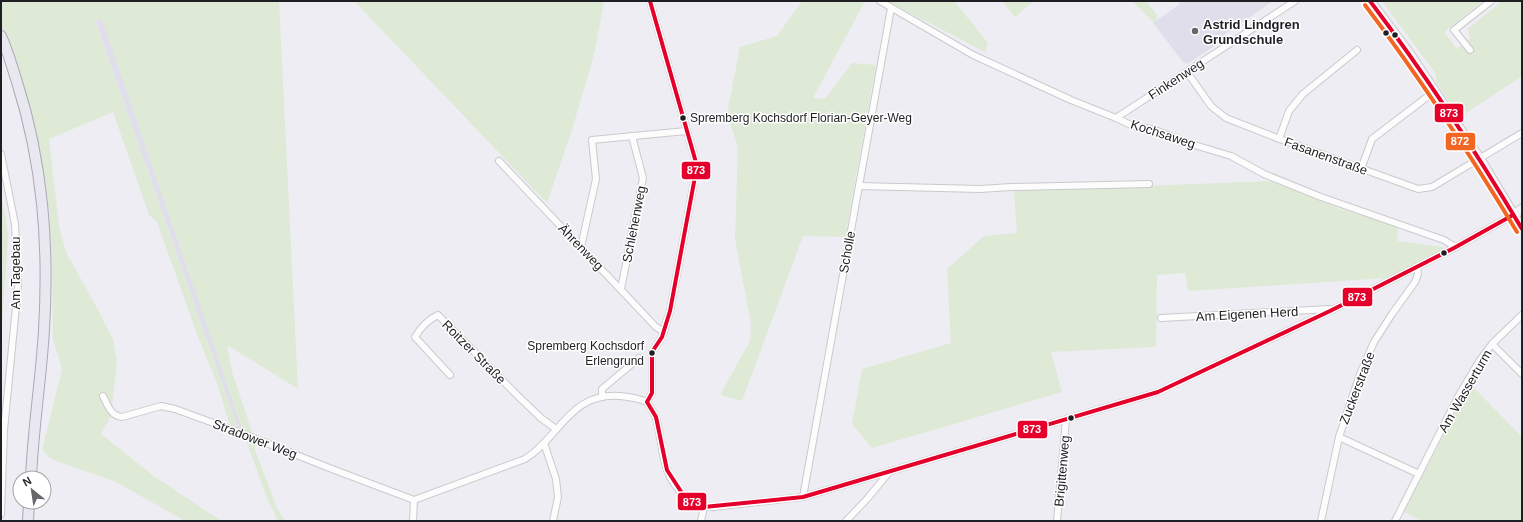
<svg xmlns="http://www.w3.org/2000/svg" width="1523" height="522" font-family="Helvetica,sans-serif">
  <rect width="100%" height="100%" fill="#eeedf3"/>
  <g fill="#dfdeea">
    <path d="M 1178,1 L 1273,1 L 1217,40 L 1219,43 L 1187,64 L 1183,62 L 1153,23 L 1180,4 Z"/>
    <path d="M 102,19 L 215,348 L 243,431 L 238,429 L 95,20 Z"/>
  </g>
  <g fill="#deead6">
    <path d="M 1,1 L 279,1 L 298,389 L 227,345 L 232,372 L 253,435 L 243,431 L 102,19 L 95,21 L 238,429 L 230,425 L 217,383 L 198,337 L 157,222 L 149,215 L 113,112 L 49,139 L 59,226 L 66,252 L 97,308 L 113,339 L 117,362 L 112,407 L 114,410 L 101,434 L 155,477 L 221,521 L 185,521 L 116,482 L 51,459 L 42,450 L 62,369 L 53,339 L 52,263 L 49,209 L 38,143 L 23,81 L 1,25 Z"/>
    <path d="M 354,1 L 604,1 L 595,51 L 572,130 L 547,203 Z"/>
    <path d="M 802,1 L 865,1 L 813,98 L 825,99 L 852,63 L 876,65 L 845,237 L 803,236 L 742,401 L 720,395 L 750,341 L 751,325 L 735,238 L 738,147 L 727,114 L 740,47 L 777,36 Z"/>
    <path d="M 887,1 L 954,1 L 988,43 L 985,52 Z"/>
    <path d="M 1002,1 L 1034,1 L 1015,17 Z"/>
    <path d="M 1132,1 L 1146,1 L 1157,15 L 1156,22 L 1152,21 Z"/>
    <path d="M 1382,1 L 1483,1 L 1444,32 L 1457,49 L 1470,39 L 1468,29 L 1502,1 L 1522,1 L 1522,76 L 1460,117 L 1436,82 L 1436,74 Z"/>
    <path d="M 1271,181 L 1343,210 L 1397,226 L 1398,241 L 1443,247 L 1444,250 L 1387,278 L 1188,291 L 1185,273 L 1157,275 L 1156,347 L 1051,352 L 1062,392 L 872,448 L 852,424 L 862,369 L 951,343 L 947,269 L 984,236 L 1017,233 L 1014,191 Z"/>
    <path d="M 1,191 L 8,234 L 1,342 Z"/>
    <path d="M 1470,384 L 1522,437 L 1522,521 L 1422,521 L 1404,512 Z"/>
    <path d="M 245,437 L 255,441 L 255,450 L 277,508 L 285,521 L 278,521 L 267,498 Z"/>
  </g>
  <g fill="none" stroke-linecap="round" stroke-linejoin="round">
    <g stroke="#cacace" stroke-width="8">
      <g id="street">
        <path d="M 880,1 L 973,55 L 1071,100 L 1116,118 L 1131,125 L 1155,130 L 1188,143 L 1231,156 L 1264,174 L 1321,197 L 1444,240 L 1452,245 L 1454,248"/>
        <path d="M 1470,50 L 1454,30 L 1491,1"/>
        <path d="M 1187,72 L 1211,106 L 1226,118 L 1277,138 L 1418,189 L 1432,187 L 1522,133"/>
        <path d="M 1116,118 L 1295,1"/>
        <path d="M 1279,139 L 1289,111 L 1303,94 L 1357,50"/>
        <path d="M 1,154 L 15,224 L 18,286 L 4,430 L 1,514"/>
        <path d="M 499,161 L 656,327 L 664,332"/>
        <path d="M 1361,169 L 1372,139 L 1435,91"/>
        <path d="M 859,186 L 980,189 L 1011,187 L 1149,184"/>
        <path d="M 581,247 L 596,179 L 592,140 L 686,131"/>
        <path d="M 621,289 L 643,178 L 632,136"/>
        <path d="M 1161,318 L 1329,309"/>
        <path d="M 1492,344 L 1522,374"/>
        <path d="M 450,375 L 415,337 C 421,327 427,320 438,315 L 519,397 L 541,418 L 556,429"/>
        <path d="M 103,396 C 108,406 111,416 122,417 L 161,406 L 175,409 L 241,433 L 332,469 L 414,500"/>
        <path d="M 602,397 L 602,389 L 639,358"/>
        <path d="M 647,402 C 650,407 654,413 656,418 C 661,435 661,454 667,470 C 674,489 692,507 713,507 L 803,497 L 1158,392 L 1330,311 L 1454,248 L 1513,215"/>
        <path d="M 647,402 L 652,393 L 652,352 L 662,337 L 670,311 L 697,166 L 650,1"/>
        <path d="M 1339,437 L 1419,474"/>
        <path d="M 544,443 L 556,479 L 558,497 L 553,521"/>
        <path d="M 803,497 L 891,8"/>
        <path d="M 413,521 L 414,500 L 525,459 C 560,437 570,392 620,396 C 630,397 638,398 647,402"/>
        <path d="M 701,521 L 704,507"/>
        <path d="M 846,521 L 867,499 L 890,471"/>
        <path d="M 1057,521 L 1066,420"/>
        <path d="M 1321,521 L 1339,437 L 1360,374 L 1374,342 L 1392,314 L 1415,282 L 1418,274 L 1417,267"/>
        <path d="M 1395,521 L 1459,395 L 1480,360 L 1492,344 L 1522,315"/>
      </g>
    </g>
    <g stroke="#cacace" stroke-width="11">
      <g id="secondary">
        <path d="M 1370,1 L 1409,53 L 1480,159 L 1522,229"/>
        <path d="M 1513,215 L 1522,209"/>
      </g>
    </g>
    <g stroke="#aaa8b8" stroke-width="12">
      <g id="primary">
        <path d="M 1,36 C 8,51 12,67 17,82 C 43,164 49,245 44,330 C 41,380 33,429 31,478"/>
        <path d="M 28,521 L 29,502"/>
      </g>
    </g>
    <use href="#street" stroke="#fcfcfd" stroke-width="6"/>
    <use href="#secondary" stroke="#f3f2f6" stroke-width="9"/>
    <use href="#primary" stroke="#e9e7f0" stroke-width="10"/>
    <g stroke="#fff" stroke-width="7">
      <g id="bus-1">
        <path d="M 650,1 L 697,166 L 670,311 L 662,337 L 652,352 L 652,393 L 647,402 L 656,417 L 667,470 L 682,493 L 690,501 L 704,507 L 803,497 L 1158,392 L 1330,311 L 1454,248 L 1513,215"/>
        <path d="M 1370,1 C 1425,74 1475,150 1522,229"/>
      </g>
    </g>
    <g stroke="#fff" stroke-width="7">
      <path id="bus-2" d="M 1365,5 C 1420,78 1470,154 1517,232"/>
    </g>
    <use href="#bus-1" stroke="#e4002b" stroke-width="4"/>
    <use href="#bus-2" stroke="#f26522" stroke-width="4"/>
  </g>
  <circle fill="#67666b" stroke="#fff" stroke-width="1.5" cx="1195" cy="31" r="4"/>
  <g fill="#1f1e22" stroke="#fff" stroke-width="1.5">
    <circle cx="1386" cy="33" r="3.5"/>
    <circle cx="1395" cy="35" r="3.5"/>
    <circle cx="683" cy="118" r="3.5"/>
    <circle cx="1444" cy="253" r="3.5"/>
    <circle cx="652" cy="353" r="3.5"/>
    <circle cx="1071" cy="418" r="3.5"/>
  </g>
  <g text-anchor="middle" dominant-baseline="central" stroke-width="3" stroke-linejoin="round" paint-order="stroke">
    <g font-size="12" fill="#1f1e22" stroke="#fff" text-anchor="start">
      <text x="690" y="118">Spremberg Kochsdorf Florian-Geyer-Weg</text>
      <text x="644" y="346" text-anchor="end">Spremberg Kochsdorf<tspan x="644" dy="15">Erlengrund</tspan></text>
    </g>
    <g font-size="13" font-weight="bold" fill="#1f1e22" stroke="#fff" text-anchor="start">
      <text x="1203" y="24">Astrid Lindgren<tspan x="1203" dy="15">Grundschule</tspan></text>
    </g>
    <g font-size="13" fill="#1f1e22" stroke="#fff">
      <text transform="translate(1176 79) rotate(-33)">Finkenweg</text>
      <text transform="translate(1163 134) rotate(18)">Kochsaweg</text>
      <text transform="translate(1326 156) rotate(20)">Fasanenstraße</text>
      <text transform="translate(634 224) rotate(-79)">Schlehenweg</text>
      <text transform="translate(581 247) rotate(46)">Ährenweg</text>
      <text transform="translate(847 252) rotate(-80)">Scholle</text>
      <text transform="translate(15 273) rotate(-90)">Am Tagebau</text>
      <text transform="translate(1247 314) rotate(-3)">Am Eigenen Herd</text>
      <text transform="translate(474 352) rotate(45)">Roitzer Straße</text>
      <text transform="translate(1357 388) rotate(-69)">Zuckerstraße</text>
      <text transform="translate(1465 391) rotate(-60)">Am Wasserturm</text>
      <text transform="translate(255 439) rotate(21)">Stradower Weg</text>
      <text transform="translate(1062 471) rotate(-85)">Brigittenweg</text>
    </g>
  </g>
  <g stroke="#fff" stroke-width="1.5">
    <rect x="1434" y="103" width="30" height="20" rx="4" fill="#e4002b"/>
    <rect x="1445" y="132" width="31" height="19" rx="4" fill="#f26522"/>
    <rect x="681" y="161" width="30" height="19" rx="4" fill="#e4002b"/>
    <rect x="1342" y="287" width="31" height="20" rx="4" fill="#e4002b"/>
    <rect x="1017" y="420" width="31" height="19" rx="4" fill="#e4002b"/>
    <rect x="677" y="492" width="30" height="19" rx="4" fill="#e4002b"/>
  </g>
  <g font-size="11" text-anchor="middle" font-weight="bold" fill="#fff">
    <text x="1449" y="117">873</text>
    <text x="1460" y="145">872</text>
    <text x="696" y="174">873</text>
    <text x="1357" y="301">873</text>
    <text x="1032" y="433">873</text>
    <text x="692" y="506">873</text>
  </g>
  <rect width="1523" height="522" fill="none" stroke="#1f1e22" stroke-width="4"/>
  <g transform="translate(32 490) rotate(330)"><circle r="19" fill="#ffffff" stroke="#a5a5a7"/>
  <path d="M0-3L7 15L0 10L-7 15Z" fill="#67666b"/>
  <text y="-6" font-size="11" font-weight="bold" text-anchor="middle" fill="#1f1e22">N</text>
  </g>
</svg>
